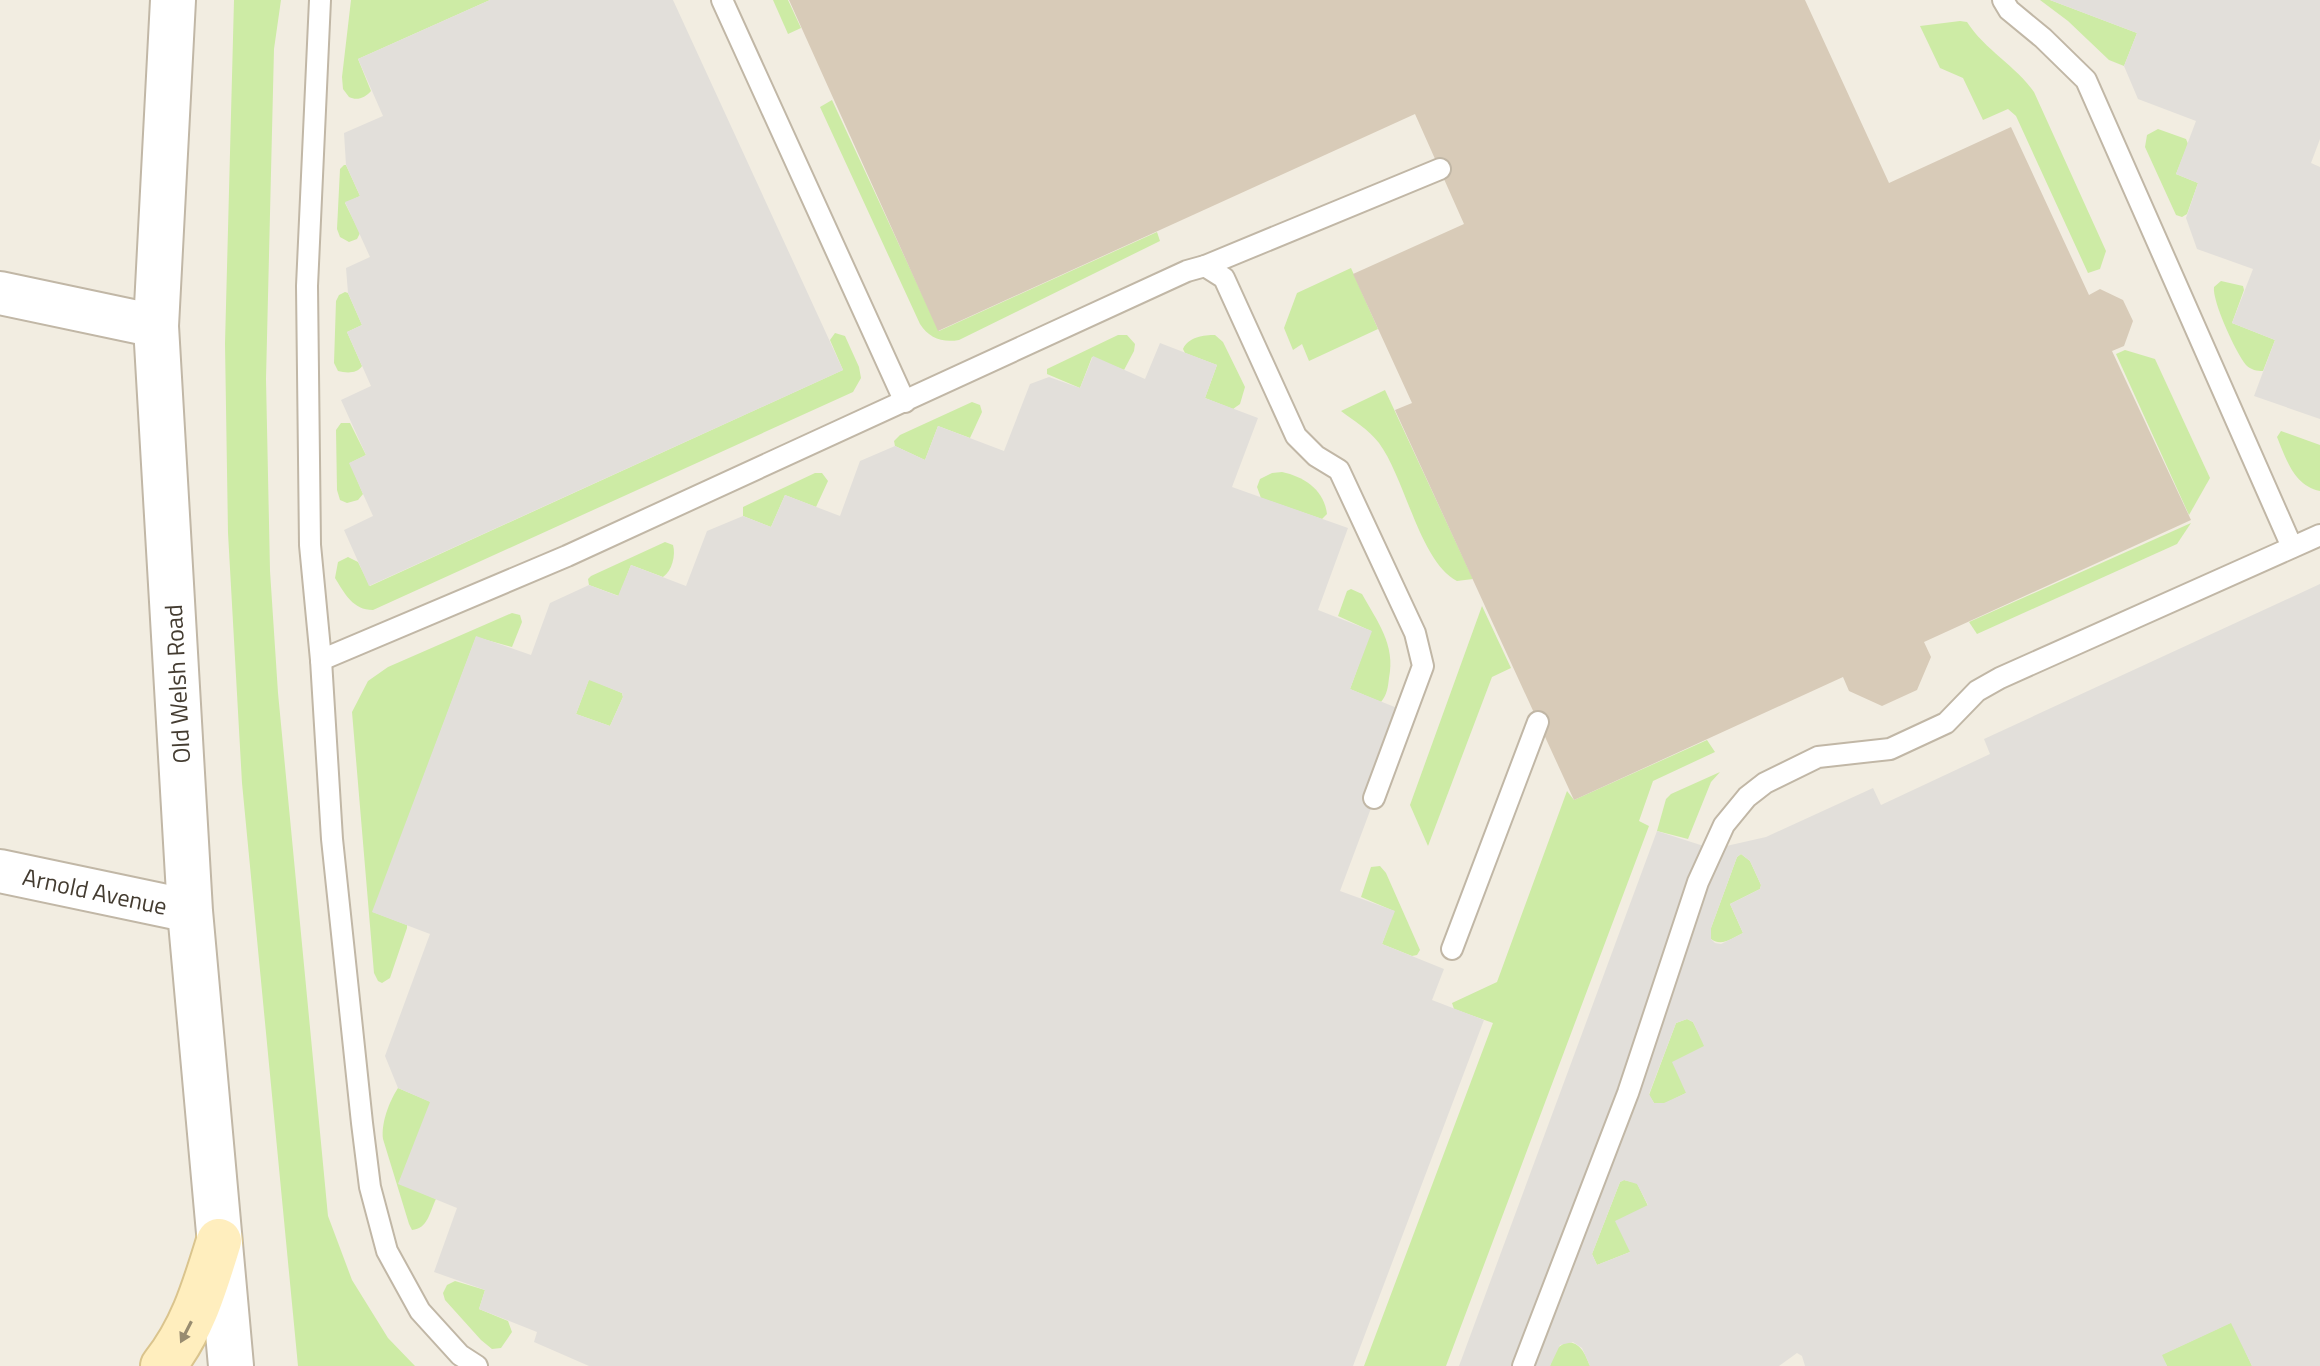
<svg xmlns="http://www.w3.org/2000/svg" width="2320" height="1366" font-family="'Titillium Web',sans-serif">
  <rect width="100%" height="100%" fill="#f2ede1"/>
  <g fill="#cdeba5">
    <path d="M 234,0 L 281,0 L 274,49 L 266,379 L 270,571 L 278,693 L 328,1216 L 352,1280 L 388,1338 L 415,1366 L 298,1366 L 242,783 L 228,533 L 225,344 Z"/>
    <path d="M 351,0 L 490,0 L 358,59 L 371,91 C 365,98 357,101 349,97 L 343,89 L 342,77 Z"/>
    <path d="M 773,0 L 788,0 L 801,28 L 788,34 Z"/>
    <path d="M 2040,0 L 2050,0 L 2137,33 L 2124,66 L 2109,60 L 2068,21 Z"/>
    <path d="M 1960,21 L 1967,22 C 1985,50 2016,66 2034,92 L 2106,251 L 2100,269 L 2088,273 L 2016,116 L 2008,109 L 1983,120 L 1963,78 L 1940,68 L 1920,26 Z"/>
    <path d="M 832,100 L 939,331 L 1157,232 L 1160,241 L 959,340 C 942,343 929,338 920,324 L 820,107 Z"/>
    <path d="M 2158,129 L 2186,139 L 2188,144 L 2176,174 L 2198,183 L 2187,214 L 2182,217 L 2176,215 L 2145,147 L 2147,135 Z"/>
    <path d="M 344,165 L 346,165 L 360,196 L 345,203 L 360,233 L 357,239 L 349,242 L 340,237 L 337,229 L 340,169 Z"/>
    <path d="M 1351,268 L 1378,329 L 1309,361 L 1302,344 L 1293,350 L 1284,328 L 1297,293 Z"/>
    <path d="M 2221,281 L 2243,286 L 2244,290 L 2232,323 L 2275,340 L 2263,371 C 2257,371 2251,370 2246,365 C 2236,353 2212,301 2214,287 Z"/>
    <path d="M 345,292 L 348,293 L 362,325 L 347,332 L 362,366 C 357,374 346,373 338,371 L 334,363 L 336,301 L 339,295 Z"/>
    <path d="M 835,333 L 845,336 L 859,367 L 861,378 L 853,392 L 373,610 C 353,610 345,594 335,578 L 338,562 L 348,557 L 358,562 L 370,586 L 843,370 L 830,340 Z"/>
    <path d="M 1118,335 L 1127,335 L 1135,344 L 1134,351 L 1124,370 L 1092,357 L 1080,388 L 1047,374 L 1047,369 Z"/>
    <path d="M 1215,335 L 1223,342 L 1245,387 L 1240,404 L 1233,409 L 1205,398 L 1217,365 L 1185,353 L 1183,349 C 1188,337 1204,335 1215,335 Z"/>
    <path d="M 2125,350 L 2155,359 L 2210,478 L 2189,515 L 2116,354 Z"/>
    <path d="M 1385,390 L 1473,579 L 1457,581 C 1420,562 1405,478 1379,443 C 1368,429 1354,421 1341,411 Z"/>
    <path d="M 972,402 L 980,405 L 982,412 L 970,438 L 938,426 L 925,460 L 895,446 L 894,441 L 900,435 Z"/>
    <path d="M 341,423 L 350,423 L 366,455 L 350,463 L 363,494 L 358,500 L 347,503 L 340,500 L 337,490 L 336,430 Z"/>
    <path d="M 2281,431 L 2320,445 L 2320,491 C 2294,486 2286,459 2277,437 Z"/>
    <path d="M 1282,472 C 1305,477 1324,490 1327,514 L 1322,519 L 1261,498 L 1257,487 L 1260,479 L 1272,473 Z"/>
    <path d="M 815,473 L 822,473 L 828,481 L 816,507 L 785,495 L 771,527 L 743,516 L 743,507 Z"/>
    <path d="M 2191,523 L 2177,544 L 1977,634 L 1969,622 Z"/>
    <path d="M 665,542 L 673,545 C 676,555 672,571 663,577 L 631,565 L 619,596 L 589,585 L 588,579 L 591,576 Z"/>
    <path d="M 1351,589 L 1362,594 C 1377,621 1396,645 1389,678 C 1388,687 1387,695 1381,702 L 1350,689 L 1371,631 L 1338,616 L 1347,591 Z"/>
    <path d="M 1482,606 L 1511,668 L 1492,677 L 1428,846 L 1410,805 Z"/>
    <path d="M 512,613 L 520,615 L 522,622 L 512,647 L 476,637 L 373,912 L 407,925 L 407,928 L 390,978 L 382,983 L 378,981 L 374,973 L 352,712 L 368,681 L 388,667 Z"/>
    <path d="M 589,679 L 622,693 L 623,697 L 610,726 L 576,714 Z"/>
    <path d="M 1707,740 L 1715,752 L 1653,781 L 1639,821 L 1649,826 L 1446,1366 L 1364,1366 L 1493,1023 L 1454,1009 L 1452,1003 L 1497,982 L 1567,791 L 1574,800 Z"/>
    <path d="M 1720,772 L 1711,782 L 1688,839 L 1657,831 L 1666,799 L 1671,794 Z"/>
    <path d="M 1741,854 L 1750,861 L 1761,885 L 1760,889 L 1730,904 L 1743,933 C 1732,938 1722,947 1711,939 L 1711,928 L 1737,857 Z"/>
    <path d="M 1380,866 L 1386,873 L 1420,950 L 1417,955 L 1412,956 L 1382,944 L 1394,911 L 1361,897 L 1371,867 Z"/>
    <path d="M 1687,1019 L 1693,1022 L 1705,1046 L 1686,1093 L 1664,1104 L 1654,1103 L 1649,1095 L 1676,1023 Z"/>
    <path d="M 398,1088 L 431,1102 L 399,1183 L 436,1199 C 430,1211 428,1229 412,1230 L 409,1224 L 383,1139 C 381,1123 389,1102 398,1088 Z"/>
    <path d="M 1624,1180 L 1637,1183 L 1648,1206 L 1630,1252 L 1597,1265 L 1592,1254 L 1620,1182 Z"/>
    <path d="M 455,1281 L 485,1290 L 479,1309 L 508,1321 L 512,1332 L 501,1348 L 492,1349 L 481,1340 L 445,1300 L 443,1293 L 447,1285 Z"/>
    <path d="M 2232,1322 L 2252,1366 L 2167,1366 L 2161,1355 Z"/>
    <path d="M 1566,1342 C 1581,1342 1585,1354 1590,1366 L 1550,1366 L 1556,1349 Z"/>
  </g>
  <g fill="#e2dfda" fill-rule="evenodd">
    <path d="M 490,0 L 673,0 L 843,370 L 369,586 L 344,530 L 373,516 L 349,463 L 366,455 L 341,400 L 371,386 L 347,332 L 362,325 L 348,293 L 346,268 L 370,257 L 345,202 L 360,196 L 346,165 L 344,133 L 383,116 L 358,59 Z"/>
    <path d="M 2050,0 L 2320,0 L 2320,139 L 2311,163 L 2320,167 L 2320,419 L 2254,396 L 2275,340 L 2232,323 L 2253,269 L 2197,249 L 2186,218 L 2198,183 L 2176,174 L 2196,121 L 2138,99 L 2124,66 L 2137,33 Z"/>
    <path d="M 1160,343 L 1217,365 L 1205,398 L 1258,418 L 1232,487 L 1348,528 L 1318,610 L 1372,631 L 1350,689 L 1407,712 L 1340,891 L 1395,911 L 1382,944 L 1444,969 L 1432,1000 L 1484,1020 L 1353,1366 L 589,1366 L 534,1342 L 537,1332 L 479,1309 L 485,1290 L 434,1272 L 457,1208 L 398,1184 L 430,1102 L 398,1088 L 385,1056 L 430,934 L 372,912 L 476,636 L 531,655 L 550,603 L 589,585 L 618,596 L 631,565 L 686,586 L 707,531 L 743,516 L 771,527 L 785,495 L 840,516 L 860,461 L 895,446 L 925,460 L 938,426 L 1004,451 L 1030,384 L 1049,377 L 1080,388 L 1093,356 L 1145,379 ZM 589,680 L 622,693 L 623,697 L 610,726 L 576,714 Z"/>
    <path d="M 2320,584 L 2320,1366 L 2252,1366 L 2231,1323 L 2162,1355 L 2167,1366 L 1805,1366 L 1802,1356 L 1797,1353 L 1779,1366 L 1590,1366 L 1582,1348 L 1573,1342 L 1560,1345 L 1550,1366 L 1459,1366 L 1657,831 L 1713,849 L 1766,837 L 1873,788 L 1881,805 L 1990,754 L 1984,739 ZM 1741,854 L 1750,861 L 1761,885 L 1760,889 L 1730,904 L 1743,933 L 1721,944 L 1715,943 L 1711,939 L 1711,928 L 1737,857 ZM 1687,1019 L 1693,1022 L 1704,1046 L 1672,1062 L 1686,1093 L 1664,1103 L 1654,1103 L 1649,1094 L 1676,1023 ZM 1624,1180 L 1637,1184 L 1648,1205 L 1615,1221 L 1630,1252 L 1597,1265 L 1592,1254 L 1620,1182 Z"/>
  </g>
  <path fill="#d8cbb8" d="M 789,0 L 1805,0 L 1889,183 L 2011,127 L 2089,295 L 2100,289 L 2123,300 L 2133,321 L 2124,346 L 2112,351 L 2191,520 L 1924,642 L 1931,657 L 1917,690 L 1882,706 L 1849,691 L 1843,677 L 1574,800 L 1395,410 L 1412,403 L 1353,274 L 1464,224 L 1415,114 L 938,331 Z"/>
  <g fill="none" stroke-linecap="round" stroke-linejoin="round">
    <g stroke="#c1b7a6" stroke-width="24">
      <g id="service">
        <path d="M 320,0 L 307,286 L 310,545 L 321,660 L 332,839 L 362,1123 L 370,1187 L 387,1251 L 420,1311 L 460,1355 L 477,1366"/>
        <path d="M 722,0 L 905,402"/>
        <path d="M 2003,0 L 2009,10 L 2043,38 L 2086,80 L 2292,547"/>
        <path d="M 1205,266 L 1440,169"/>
        <path d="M 321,660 L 567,556 L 1187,271 L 1205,266 L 1224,278 L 1296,436 L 1316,456 L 1339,470 L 1415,633 L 1423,666 L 1374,798"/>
        <path d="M 1452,949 L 1538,722"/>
        <path d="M 1523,1366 L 1628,1093 L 1698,882 L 1724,825 L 1747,797 L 1765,783 L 1818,757 L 1890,749 L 1946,723 L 1977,691 L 2000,678 L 2320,535"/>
      </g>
    </g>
    <g stroke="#c1b7a6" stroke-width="46">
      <g id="minor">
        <path d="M 0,293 L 156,326"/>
        <path d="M 0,871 L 190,911"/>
      </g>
    </g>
    <g stroke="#c1b7a6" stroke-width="48">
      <path id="tertiary" d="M 173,0 L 156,326 L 190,911 L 231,1366"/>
    </g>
    <g stroke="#dac48d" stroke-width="48">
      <path id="secondary" d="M 163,1366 C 193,1329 205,1286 219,1241"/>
    </g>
    <use href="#service" stroke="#fff" stroke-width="20"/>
    <use href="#minor" stroke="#fff" stroke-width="42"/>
    <use href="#tertiary" stroke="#fff" stroke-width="44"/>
    <use href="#secondary" stroke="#ffeebe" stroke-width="44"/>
  </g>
  <defs><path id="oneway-solid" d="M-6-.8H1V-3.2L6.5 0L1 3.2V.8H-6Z" transform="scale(2)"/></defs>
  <use fill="#988c70" href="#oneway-solid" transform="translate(186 1332) rotate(117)"/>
  <g text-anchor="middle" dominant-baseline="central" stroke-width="8" stroke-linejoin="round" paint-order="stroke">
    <g font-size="24" fill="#443c31" stroke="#fff">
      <text transform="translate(177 684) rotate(-93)">Old Welsh Road</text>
      <text transform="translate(95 891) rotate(12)">Arnold Avenue</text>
    </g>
  </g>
</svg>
